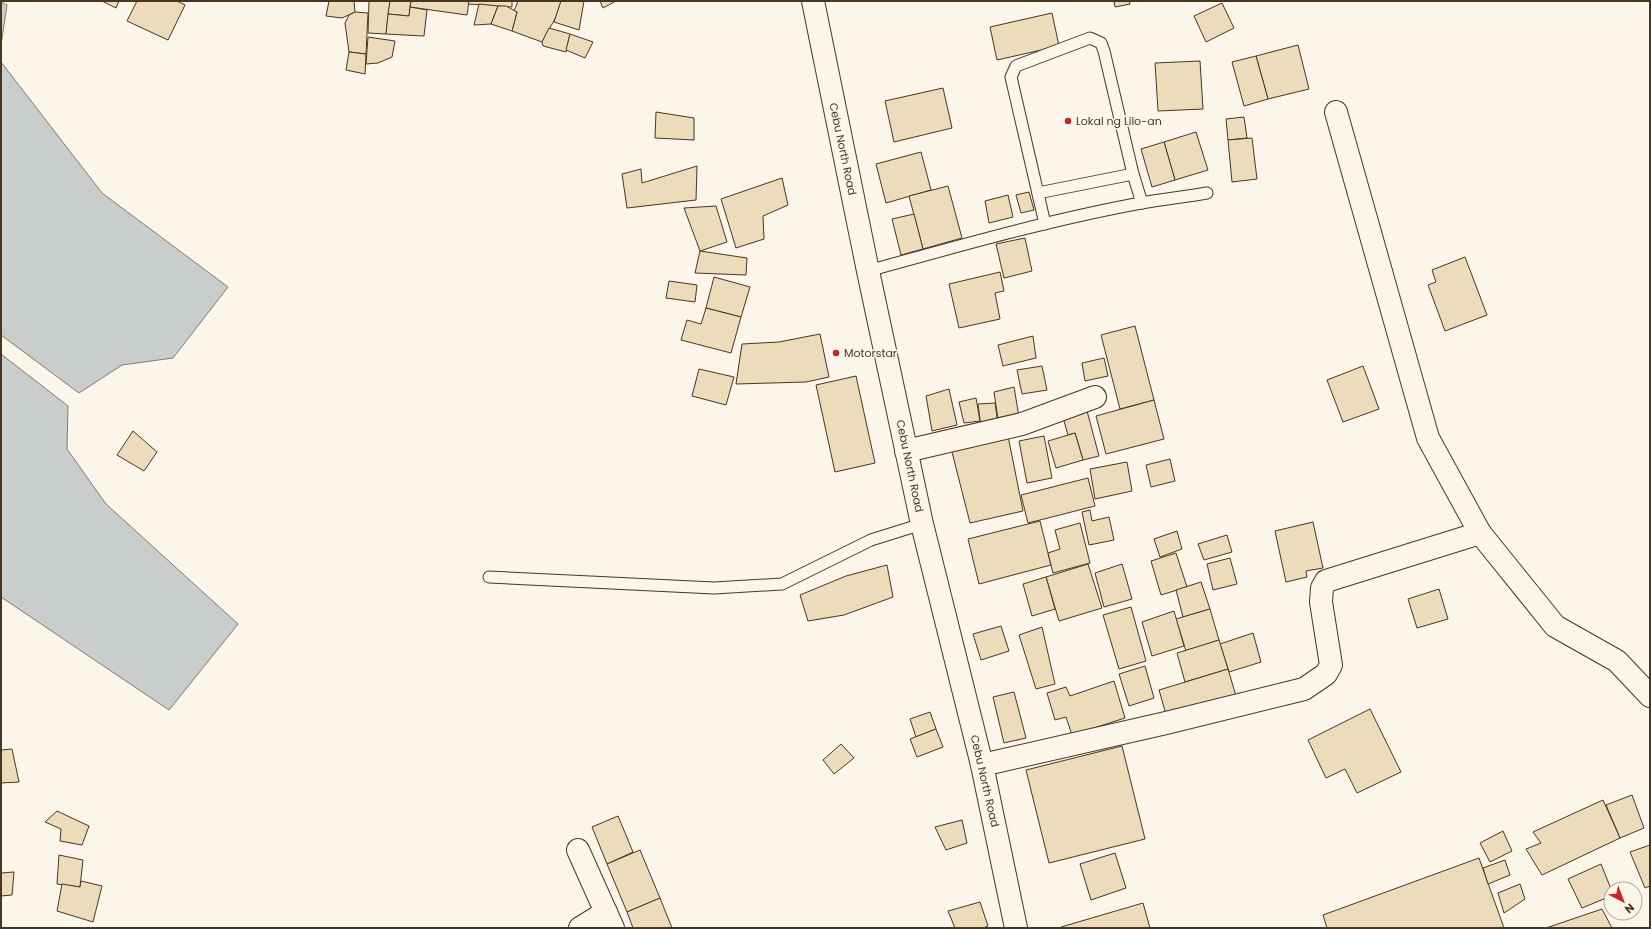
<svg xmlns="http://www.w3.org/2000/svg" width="1651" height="929" font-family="Poppins,sans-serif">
  <rect width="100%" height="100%" fill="#fbf6e9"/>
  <g fill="#c9cecd" stroke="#887966">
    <path d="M 1,2 L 7,5 L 1,45 Z"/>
    <path d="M 1,62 L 102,193 L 228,287 L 173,358 L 122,365 L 79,393 L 1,335 Z"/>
    <path d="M 1,354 L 68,406 L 67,449 L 106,504 L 238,624 L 169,710 L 1,597 Z"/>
  </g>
  <g fill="#ecdcbc" stroke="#4a3520">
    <path d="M 102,1 L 119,1 L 116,8 Z"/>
    <path d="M 137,1 L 177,1 L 185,5 L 168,40 L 127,21 Z"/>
    <path d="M 329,1 L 354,1 L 355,12 L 342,18 L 326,16 Z"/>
    <path d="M 369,1 L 390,1 L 386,34 L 368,33 Z"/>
    <path d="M 390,1 L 411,1 L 409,16 L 388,14 Z"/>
    <path d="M 411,1 L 469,1 L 467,15 L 410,7 Z"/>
    <path d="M 469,1 L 512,1 L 512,7 L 468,4 Z"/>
    <path d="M 518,1 L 561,1 L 556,17 L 542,42 L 512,31 L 517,12 L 514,11 Z"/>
    <path d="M 561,1 L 584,1 L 579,30 L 554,22 Z"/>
    <path d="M 600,1 L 616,1 L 603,8 Z"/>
    <path d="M 1114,1 L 1129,1 L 1130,4 L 1115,7 Z"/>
    <path d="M 1222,3 L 1234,28 L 1206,42 L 1194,16 Z"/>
    <path d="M 479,4 L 498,6 L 491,24 L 474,25 Z"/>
    <path d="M 498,6 L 506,6 L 517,12 L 512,31 L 491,24 Z"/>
    <path d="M 410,7 L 427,10 L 424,36 L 386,34 L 388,14 L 409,16 Z"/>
    <path d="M 355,12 L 368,13 L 366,54 L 349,52 L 345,23 L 349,15 Z"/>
    <path d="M 1052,13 L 1059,46 L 997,60 L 990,27 Z"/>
    <path d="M 549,28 L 570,34 L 566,52 L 543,46 L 542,42 Z"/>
    <path d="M 570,34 L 593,42 L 585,58 L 566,50 Z"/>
    <path d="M 368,37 L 395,41 L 392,57 L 378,63 L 366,64 Z"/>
    <path d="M 1298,45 L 1309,89 L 1268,99 L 1256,56 Z"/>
    <path d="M 349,52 L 366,54 L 365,74 L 346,70 Z"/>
    <path d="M 1256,56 L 1268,99 L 1244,106 L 1232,62 Z"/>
    <path d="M 1200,61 L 1203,109 L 1158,111 L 1155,63 Z"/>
    <path d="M 943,88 L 952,128 L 894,142 L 885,101 Z"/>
    <path d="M 656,112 L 694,118 L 694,140 L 655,138 Z"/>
    <path d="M 1244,117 L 1247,138 L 1228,140 L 1226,119 Z"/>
    <path d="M 1196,132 L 1208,170 L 1175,180 L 1164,142 Z"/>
    <path d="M 1252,138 L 1257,179 L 1232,182 L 1228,140 Z"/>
    <path d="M 1164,142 L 1175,180 L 1152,187 L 1141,149 Z"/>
    <path d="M 921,152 L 931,190 L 886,203 L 876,164 Z"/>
    <path d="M 697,166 L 696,200 L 627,208 L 622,174 L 641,169 L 642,183 Z"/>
    <path d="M 782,178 L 788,205 L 763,216 L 764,239 L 736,248 L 721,199 Z"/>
    <path d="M 948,186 L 962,238 L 923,249 L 909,196 Z"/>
    <path d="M 1029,192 L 1034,210 L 1021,213 L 1016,195 Z"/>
    <path d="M 1008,195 L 1013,217 L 989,223 L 985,201 Z"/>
    <path d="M 716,206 L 727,242 L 700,251 L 684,208 Z"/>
    <path d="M 914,214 L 923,249 L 901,255 L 892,219 Z"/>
    <path d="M 1025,238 L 1032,271 L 1004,278 L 996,244 Z"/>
    <path d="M 700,251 L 747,258 L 746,275 L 695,273 Z"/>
    <path d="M 1465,257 L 1487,315 L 1445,331 L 1428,285 L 1436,282 L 1432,270 Z"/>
    <path d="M 1000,272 L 1004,291 L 995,293 L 1000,319 L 959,328 L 949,284 Z"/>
    <path d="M 714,277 L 750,287 L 741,317 L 706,308 Z"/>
    <path d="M 669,281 L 697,285 L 695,302 L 666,298 Z"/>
    <path d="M 706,308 L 741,317 L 731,353 L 681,340 L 687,320 L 701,324 Z"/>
    <path d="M 1135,326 L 1154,400 L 1120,409 L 1101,335 Z"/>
    <path d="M 820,334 L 829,377 L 806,382 L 736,384 L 742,344 L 779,342 Z"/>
    <path d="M 1033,336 L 1036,358 L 1003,366 L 998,345 Z"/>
    <path d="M 1104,358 L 1108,376 L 1085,381 L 1082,363 Z"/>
    <path d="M 1042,366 L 1047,390 L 1022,394 L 1017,370 Z"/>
    <path d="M 1363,366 L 1379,409 L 1343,422 L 1327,380 Z"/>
    <path d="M 699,369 L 734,377 L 726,405 L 692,396 Z"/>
    <path d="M 856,376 L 875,463 L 835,472 L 816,385 Z"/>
    <path d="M 1014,387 L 1019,417 L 998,419 L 994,392 Z"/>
    <path d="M 949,389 L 957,425 L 932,431 L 926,396 Z"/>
    <path d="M 976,398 L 980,421 L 964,423 L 959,402 Z"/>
    <path d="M 1154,400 L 1164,439 L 1106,454 L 1096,416 Z"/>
    <path d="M 995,403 L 998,424 L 981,427 L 978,404 Z"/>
    <path d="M 1086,407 L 1099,456 L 1083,460 L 1075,433 L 1068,435 L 1062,414 Z"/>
    <path d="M 133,431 L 157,452 L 144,471 L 117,455 Z"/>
    <path d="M 1075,433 L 1083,460 L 1056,468 L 1048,441 Z"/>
    <path d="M 1008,436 L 1023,511 L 970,523 L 950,444 Z"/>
    <path d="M 1044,436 L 1052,478 L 1027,483 L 1019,441 Z"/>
    <path d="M 1170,459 L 1175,481 L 1151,487 L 1146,465 Z"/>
    <path d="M 1127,462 L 1132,491 L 1095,499 L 1090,469 Z"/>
    <path d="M 1088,478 L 1095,506 L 1028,523 L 1021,495 Z"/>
    <path d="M 1090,510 L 1092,521 L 1109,517 L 1114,540 L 1089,545 L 1082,512 Z"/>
    <path d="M 1040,521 L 1051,565 L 979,584 L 968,539 Z"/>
    <path d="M 1313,522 L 1323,568 L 1306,571 L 1307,577 L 1286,582 L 1275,531 Z"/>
    <path d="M 1080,523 L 1090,563 L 1053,573 L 1048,553 L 1060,549 L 1055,530 Z"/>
    <path d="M 1177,531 L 1182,549 L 1160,557 L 1154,539 Z"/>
    <path d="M 1227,535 L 1232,552 L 1204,560 L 1198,544 Z"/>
    <path d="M 1176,553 L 1187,587 L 1161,595 L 1151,561 Z"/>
    <path d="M 1230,558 L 1237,584 L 1213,590 L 1207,564 Z"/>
    <path d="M 1088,564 L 1102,608 L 1059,621 L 1046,577 Z"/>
    <path d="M 1122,564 L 1132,599 L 1104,607 L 1095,573 Z"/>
    <path d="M 887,565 L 893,597 L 844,615 L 808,621 L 800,595 L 846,576 Z"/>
    <path d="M 1046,577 L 1055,609 L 1032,616 L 1023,584 Z"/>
    <path d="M 1201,582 L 1210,609 L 1183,617 L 1176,590 Z"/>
    <path d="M 1439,589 L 1448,619 L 1417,628 L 1408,599 Z"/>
    <path d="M 1131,607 L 1146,661 L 1119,669 L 1103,615 Z"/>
    <path d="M 1210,609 L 1219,640 L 1186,651 L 1176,619 Z"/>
    <path d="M 1174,611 L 1184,646 L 1152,656 L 1142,622 Z"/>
    <path d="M 1001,626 L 1009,651 L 981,660 L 973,634 Z"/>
    <path d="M 1042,627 L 1055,684 L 1036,689 L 1019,635 Z"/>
    <path d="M 1253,633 L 1261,662 L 1229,672 L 1220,644 Z"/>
    <path d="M 1219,640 L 1228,669 L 1185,682 L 1177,653 Z"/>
    <path d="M 1145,666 L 1154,698 L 1129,706 L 1119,674 Z"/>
    <path d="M 1228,669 L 1236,696 L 1167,718 L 1159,690 Z"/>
    <path d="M 1114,681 L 1125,718 L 1072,735 L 1066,717 L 1055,720 L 1047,693 L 1066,687 L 1070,696 Z"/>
    <path d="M 1014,692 L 1026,738 L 1004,743 L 993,697 Z"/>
    <path d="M 1370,709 L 1401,772 L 1357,793 L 1345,769 L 1326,778 L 1308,740 Z"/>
    <path d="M 930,712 L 936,729 L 916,737 L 910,719 Z"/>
    <path d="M 936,729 L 943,747 L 917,757 L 910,739 Z"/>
    <path d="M 841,744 L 854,758 L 834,774 L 823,760 Z"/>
    <path d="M 1122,746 L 1145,839 L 1049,863 L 1026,770 Z"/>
    <path d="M 12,749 L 19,782 L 1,783 L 1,750 Z"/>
    <path d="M 1632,795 L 1644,828 L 1620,838 L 1606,805 Z"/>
    <path d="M 1603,800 L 1620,838 L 1542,875 L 1526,849 L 1541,843 L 1533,832 Z"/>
    <path d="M 57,811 L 89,826 L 82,845 L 60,841 L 61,829 L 45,822 Z"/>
    <path d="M 618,816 L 633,852 L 607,864 L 592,827 Z"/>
    <path d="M 962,820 L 967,843 L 946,850 L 935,827 Z"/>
    <path d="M 1503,831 L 1512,851 L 1490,862 L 1480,843 Z"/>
    <path d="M 1650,845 L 1650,886 L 1645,888 L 1630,852 Z"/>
    <path d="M 640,850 L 660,898 L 627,912 L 607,864 Z"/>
    <path d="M 1115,853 L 1126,888 L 1091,900 L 1080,864 Z"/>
    <path d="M 59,855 L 83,860 L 80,887 L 57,884 Z"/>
    <path d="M 1479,858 L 1504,928 L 1327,928 L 1323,915 Z"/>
    <path d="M 1505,860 L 1510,875 L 1488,884 L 1483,868 Z"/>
    <path d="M 1601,864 L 1611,889 L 1611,896 L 1582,908 L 1568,879 Z"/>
    <path d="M 14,872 L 12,895 L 1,896 L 1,873 Z"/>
    <path d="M 81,881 L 102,886 L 93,922 L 57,911 L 62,884 L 80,887 Z"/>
    <path d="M 1520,884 L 1525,899 L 1504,913 L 1498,893 Z"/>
    <path d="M 660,898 L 672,928 L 633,928 L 627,912 Z"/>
    <path d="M 980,902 L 988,926 L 983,928 L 955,928 L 948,911 Z"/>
    <path d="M 1143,903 L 1150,928 L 1061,928 L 1061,927 Z"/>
    <path d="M 1602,909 L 1612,928 L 1546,928 Z"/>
  </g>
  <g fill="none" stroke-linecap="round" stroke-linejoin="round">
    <g stroke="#4a3520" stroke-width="13">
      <g id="service">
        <path d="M 1038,193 L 1133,174"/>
        <path d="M 1045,224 L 1011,77 L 1016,66 L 1090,38 L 1101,43 L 1104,51 L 1133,174 L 1142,203"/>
        <path d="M 868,271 C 958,246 1049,220 1141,203 C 1163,199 1185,197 1207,193"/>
        <path d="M 489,577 L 714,588 L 782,584 L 871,540 L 922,524"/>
      </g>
    </g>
    <g stroke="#4a3520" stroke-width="24">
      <g id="minor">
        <path d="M 1336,112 L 1428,438 L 1480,533 L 1555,626 L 1617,661 L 1650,696"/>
        <path d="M 906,451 L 1022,424 L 1095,397"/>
        <path d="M 982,765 L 1166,723 L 1304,689 L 1326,674 L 1331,665 L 1321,602 L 1322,588 L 1326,581 L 1480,533"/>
        <path d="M 578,850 L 613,928"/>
        <path d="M 580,928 L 606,912"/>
      </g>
    </g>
    <g stroke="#4a3520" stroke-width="24">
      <path id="primary" d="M 813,1 L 868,271 L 922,524 L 982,765 L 1016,928"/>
    </g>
    <use href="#service" stroke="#fbf6e9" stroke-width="11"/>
    <use href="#minor" stroke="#fbf6e9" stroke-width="22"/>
    <use href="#primary" stroke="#fbf6e9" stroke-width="22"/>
  </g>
  <g fill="#c62828" stroke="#fbf6e9" stroke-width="1.5">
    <circle cx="1068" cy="121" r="4"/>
    <circle cx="836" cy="353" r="4"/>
  </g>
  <g text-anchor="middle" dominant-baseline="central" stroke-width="3" stroke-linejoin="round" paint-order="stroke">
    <g font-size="11" fill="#4a3520" stroke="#fbf6e9" text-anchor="start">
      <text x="1076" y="121">Lokal ng Lilo-an</text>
      <text x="844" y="353">Motorstar</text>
    </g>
    <g font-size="11" fill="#4a3520" stroke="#fbf6e9">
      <text transform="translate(843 149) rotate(78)">Cebu North Road</text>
      <text transform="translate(910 466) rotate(78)">Cebu North Road</text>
      <text transform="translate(985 781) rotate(77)">Cebu North Road</text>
    </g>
  </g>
  <rect width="1651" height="929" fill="none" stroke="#4a3520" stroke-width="4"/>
  <g transform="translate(1623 901) rotate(138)"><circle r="19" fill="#fbf6e9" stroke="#b4a999"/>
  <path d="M0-3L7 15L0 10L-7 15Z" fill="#c62828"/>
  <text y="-6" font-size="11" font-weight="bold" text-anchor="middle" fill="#4a3520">N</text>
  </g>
</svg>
